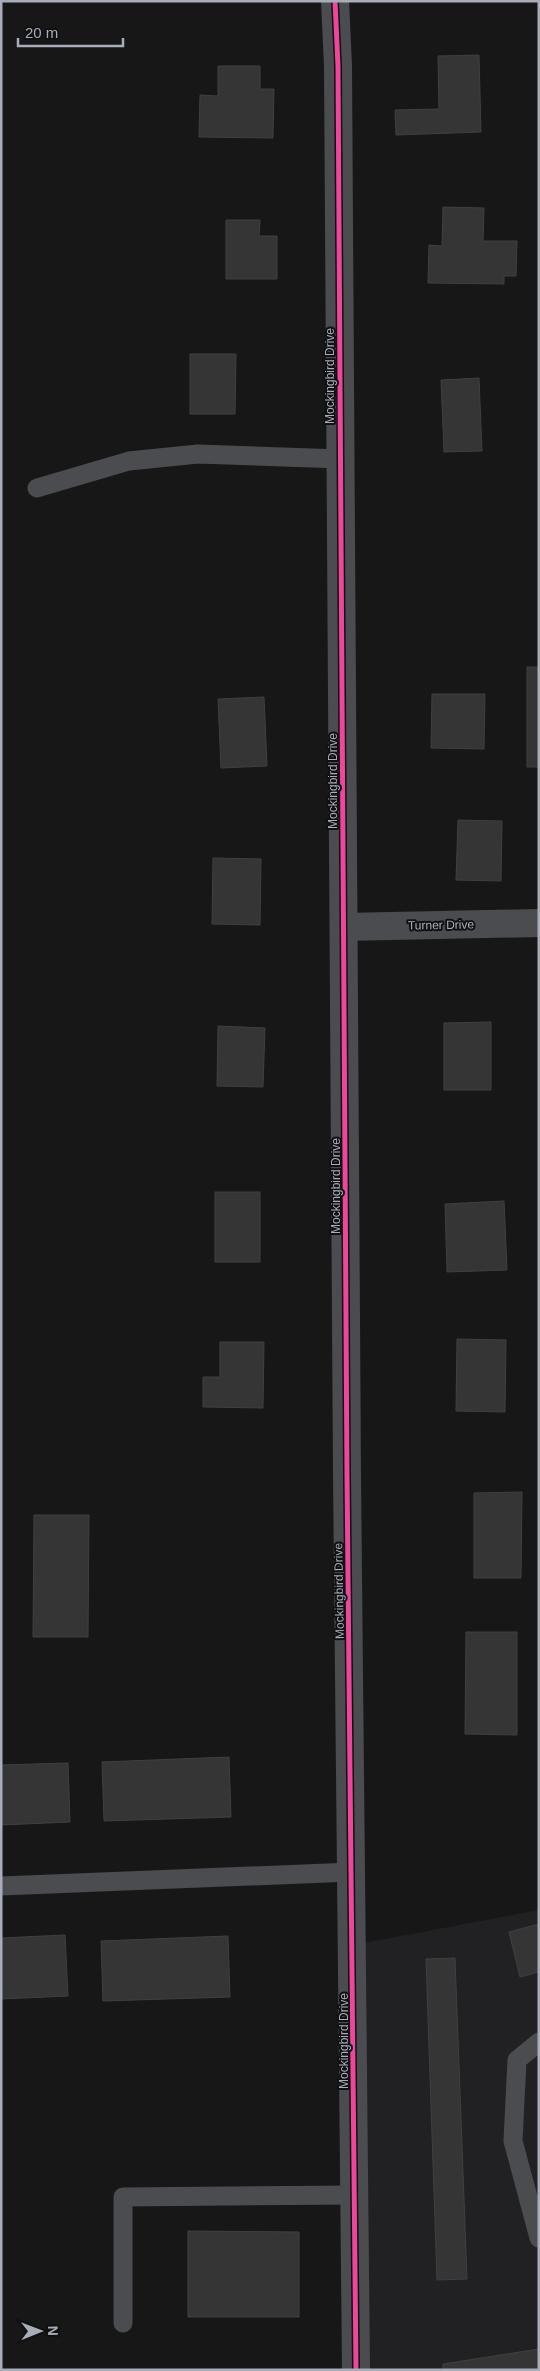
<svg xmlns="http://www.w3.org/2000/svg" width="540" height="2371" font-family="Arial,sans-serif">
  <rect width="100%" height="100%" fill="#171717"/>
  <path fill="#212123" d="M 539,1910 L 539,2370 L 367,2370 L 353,1945 Z"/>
  <g fill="#353536" stroke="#3f4043">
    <path d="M 479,55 L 481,132 L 396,135 L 395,110 L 439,109 L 438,56 Z"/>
    <path d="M 218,66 L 260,66 L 260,89 L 274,89 L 273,138 L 199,137 L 200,95 L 218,96 Z"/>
    <path d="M 443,207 L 484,208 L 483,241 L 517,241 L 516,276 L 504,276 L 504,284 L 428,283 L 429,245 L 442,246 Z"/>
    <path d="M 226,220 L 260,220 L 259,236 L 277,236 L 277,279 L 226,279 Z"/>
    <path d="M 190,354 L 236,354 L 235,414 L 190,414 Z"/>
    <path d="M 479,378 L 482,451 L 444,452 L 441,380 Z"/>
    <rect x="527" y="667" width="12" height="100"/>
    <path d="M 432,694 L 485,694 L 484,749 L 431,748 Z"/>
    <path d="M 264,697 L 267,766 L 221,768 L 218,699 Z"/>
    <path d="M 458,820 L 502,821 L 501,881 L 456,880 Z"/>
    <path d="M 213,858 L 261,859 L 260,925 L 212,924 Z"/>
    <path d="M 491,1022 L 491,1090 L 444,1090 L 444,1023 Z"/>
    <path d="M 218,1026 L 265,1028 L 263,1087 L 217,1086 Z"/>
    <rect x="215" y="1192" width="45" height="70"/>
    <path d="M 504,1201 L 507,1270 L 447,1272 L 445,1204 Z"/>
    <path d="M 457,1339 L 506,1340 L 505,1412 L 456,1411 Z"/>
    <path d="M 220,1342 L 264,1342 L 263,1408 L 203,1407 L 203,1377 L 220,1377 Z"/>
    <path d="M 522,1492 L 521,1578 L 474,1578 L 474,1493 Z"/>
    <path d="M 34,1515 L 89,1515 L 88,1637 L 33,1637 Z"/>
    <path d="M 466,1632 L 517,1632 L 517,1735 L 465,1734 Z"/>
    <path d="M 229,1757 L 231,1817 L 104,1821 L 102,1762 Z"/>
    <path d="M 68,1763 L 70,1822 L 1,1825 L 1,1765 Z"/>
    <path d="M 539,1924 L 539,1972 L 520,1977 L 509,1932 Z"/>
    <path d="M 65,1935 L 68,1996 L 1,1999 L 1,1938 Z"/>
    <path d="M 228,1936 L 230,1997 L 103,2001 L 101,1941 Z"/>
    <path d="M 455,1958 L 467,2279 L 437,2280 L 426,1959 Z"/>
    <path d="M 188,2231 L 299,2232 L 299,2317 L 188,2317 Z"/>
    <path d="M 539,2349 L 539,2370 L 443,2370 L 443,2364 Z"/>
  </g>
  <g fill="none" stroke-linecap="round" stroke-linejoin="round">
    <g stroke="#4b4c50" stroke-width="19">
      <path d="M 37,488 L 129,461 L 198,454 L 341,459"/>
      <path d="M 1,1886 L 352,1872"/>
      <path d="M 539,2042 L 517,2060 L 513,2141 L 539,2238"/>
      <path d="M 123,2323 L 123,2197 L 355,2195"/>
    </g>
    <path stroke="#4b4c50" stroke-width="28" d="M 344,927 L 539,923"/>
    <path stroke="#4b4c50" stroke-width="28" d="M 335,1 L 338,66 L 347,1475 L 356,2370"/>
    <g stroke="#111113" stroke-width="8">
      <path id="cycleway" d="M 335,1 L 338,66 L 347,1475 L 356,2370"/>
    </g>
    <use href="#cycleway" stroke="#ed469a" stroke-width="5"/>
  </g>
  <g text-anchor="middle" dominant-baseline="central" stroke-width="4" stroke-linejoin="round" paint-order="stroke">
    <g font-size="12" fill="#a8adb8" stroke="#111113">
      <text transform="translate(330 376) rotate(-90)">Mockingbird Drive</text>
      <text transform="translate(333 781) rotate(-90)">Mockingbird Drive</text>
      <text transform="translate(441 925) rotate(-1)">Turner Drive</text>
      <text transform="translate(336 1186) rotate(-90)">Mockingbird Drive</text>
      <text transform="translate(339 1591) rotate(-91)">Mockingbird Drive</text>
      <text transform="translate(344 2041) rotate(-90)">Mockingbird Drive</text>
    </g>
  </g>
  <rect width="540" height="2371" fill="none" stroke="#a8adb8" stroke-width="5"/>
  <g transform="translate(40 2331) rotate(89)" stroke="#111113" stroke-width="4" paint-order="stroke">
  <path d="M0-4L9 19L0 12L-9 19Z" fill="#a8adb8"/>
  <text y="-8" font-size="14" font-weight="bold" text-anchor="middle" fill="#a8adb8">N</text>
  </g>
  <path d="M18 38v8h105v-8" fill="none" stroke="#a8adb8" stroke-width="2.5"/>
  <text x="25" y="38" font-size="15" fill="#a8adb8" stroke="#111113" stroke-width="4" paint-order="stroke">20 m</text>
</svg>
